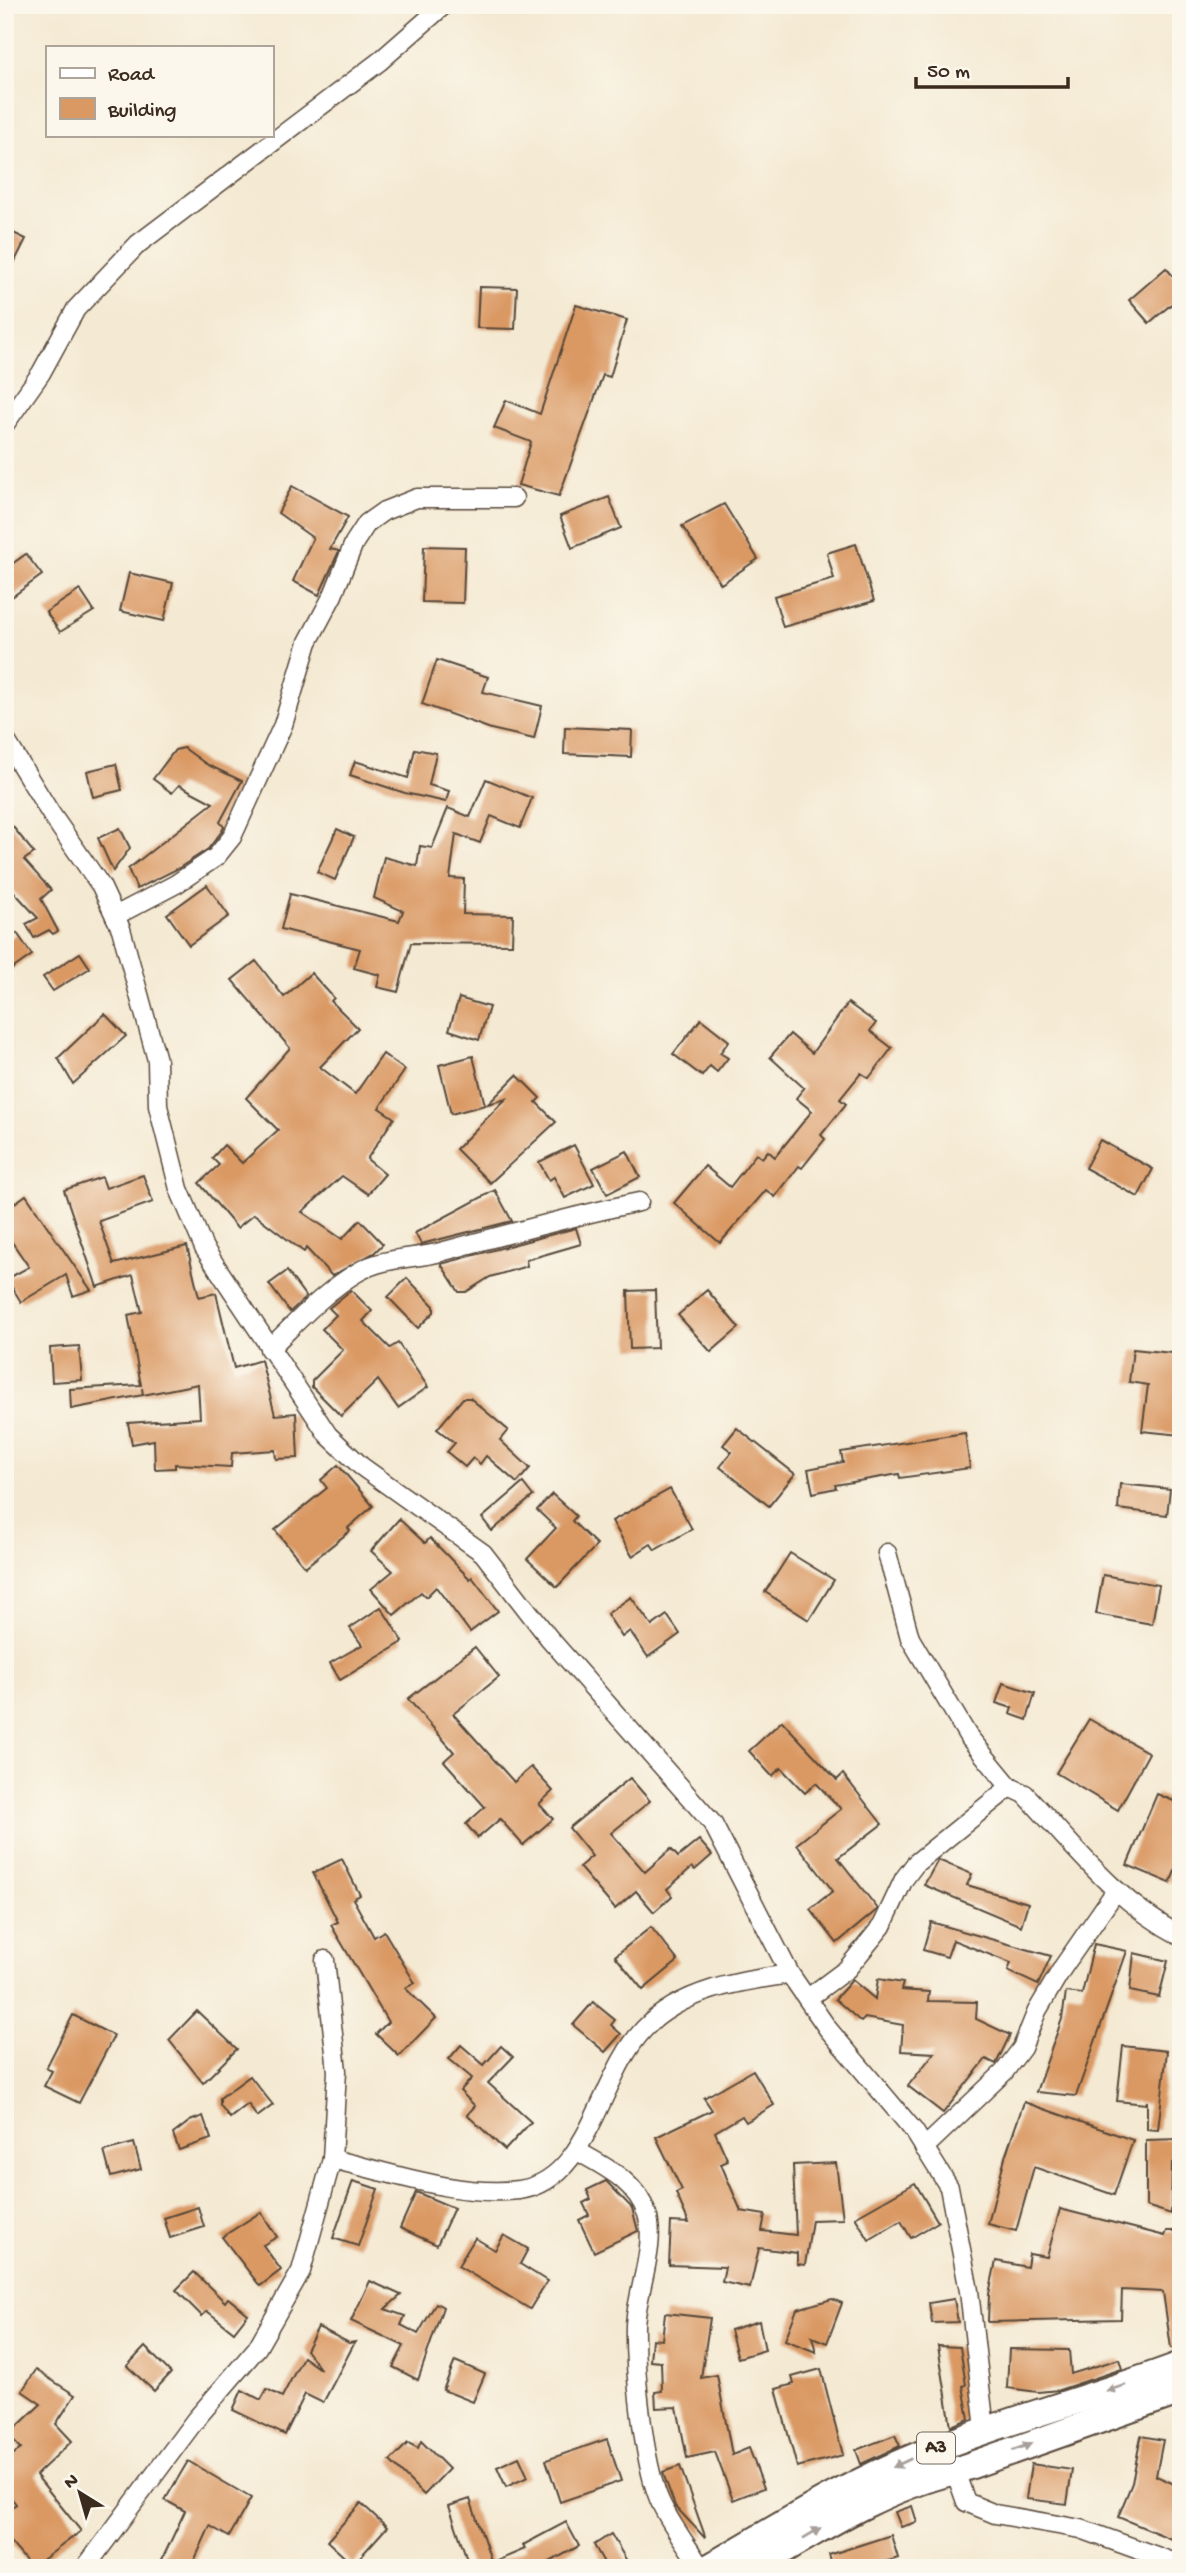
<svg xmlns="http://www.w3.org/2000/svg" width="1186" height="2573" font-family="'Gochi Hand',sans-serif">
  <rect width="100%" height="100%" fill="#fbf7ec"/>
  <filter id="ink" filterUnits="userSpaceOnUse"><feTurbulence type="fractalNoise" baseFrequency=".0143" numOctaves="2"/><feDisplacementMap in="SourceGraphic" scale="14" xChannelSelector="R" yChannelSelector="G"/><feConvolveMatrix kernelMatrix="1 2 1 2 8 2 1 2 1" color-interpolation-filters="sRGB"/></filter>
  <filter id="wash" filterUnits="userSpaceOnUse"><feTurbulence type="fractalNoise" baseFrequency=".00686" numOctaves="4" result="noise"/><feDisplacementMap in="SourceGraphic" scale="28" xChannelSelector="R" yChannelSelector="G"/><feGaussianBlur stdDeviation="1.57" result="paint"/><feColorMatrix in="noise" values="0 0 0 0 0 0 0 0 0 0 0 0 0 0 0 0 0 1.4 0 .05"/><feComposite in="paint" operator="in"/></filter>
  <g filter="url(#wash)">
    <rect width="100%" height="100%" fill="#f4e9d2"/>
    <g id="blocks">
      <g fill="#da9963">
        <path d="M 5,229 L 26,239 L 5,281 Z"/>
        <path d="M 1166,268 L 1181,285 L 1181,296 L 1149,323 L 1129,300 Z"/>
        <path d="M 479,287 L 517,288 L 515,329 L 477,328 Z"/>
        <path d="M 576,305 L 627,320 L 610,377 L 603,375 L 559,496 L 518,485 L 531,442 L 494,428 L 506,400 L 540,414 Z"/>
        <path d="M 292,486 L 348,517 L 330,549 L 339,551 L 319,595 L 293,581 L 313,538 L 278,513 Z"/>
        <path d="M 609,497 L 621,528 L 572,548 L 560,516 Z"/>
        <path d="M 724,504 L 758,559 L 721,584 L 682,526 Z"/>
        <path d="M 856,544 L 874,601 L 783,627 L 774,596 L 834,579 L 827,553 Z"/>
        <path d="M 424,546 L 465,547 L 463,603 L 422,602 Z"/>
        <path d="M 26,554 L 42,575 L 5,602 L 5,569 Z"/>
        <path d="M 129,573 L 173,583 L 164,621 L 120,611 Z"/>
        <path d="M 80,590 L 94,611 L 60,632 L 46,612 Z"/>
        <path d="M 437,660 L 488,677 L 483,692 L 542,706 L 534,739 L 491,729 L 422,704 Z"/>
        <path d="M 565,727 L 632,730 L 631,757 L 564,754 Z"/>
        <path d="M 184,748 L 206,764 L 242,781 L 220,822 L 224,827 L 222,831 L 208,849 L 179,868 L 137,889 L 128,869 L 213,803 L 179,785 L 172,793 L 153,779 L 175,750 Z"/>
        <path d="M 415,749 L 436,753 L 429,785 L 449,791 L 446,802 L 405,793 L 350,775 L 355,761 L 408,778 Z"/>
        <path d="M 116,764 L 122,790 L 93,797 L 87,771 Z"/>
        <path d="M 486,779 L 532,798 L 520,828 L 491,816 L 480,843 L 456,834 L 450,878 L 464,879 L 463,914 L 513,915 L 512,944 L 411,943 L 398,992 L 377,987 L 380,975 L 354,968 L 360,949 L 281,929 L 290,894 L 399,921 L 403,911 L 374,898 L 384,857 L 417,866 L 420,846 L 432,848 L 448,808 L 470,817 Z"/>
        <path d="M 5,817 L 34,853 L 24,860 L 51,890 L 41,899 L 58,931 L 53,934 L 49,930 L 34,938 L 26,924 L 38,918 L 5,882 Z"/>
        <path d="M 120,828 L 130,848 L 113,871 L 98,838 Z"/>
        <path d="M 337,829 L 354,837 L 335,880 L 317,872 Z"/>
        <path d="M 207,885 L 229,916 L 189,945 L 167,914 Z"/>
        <path d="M 17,933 L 32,955 L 5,974 L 5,942 Z"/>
        <path d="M 80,953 L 90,968 L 53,991 L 43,977 Z"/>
        <path d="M 256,961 L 284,997 L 311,973 L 334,998 L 331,1001 L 358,1028 L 320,1067 L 355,1094 L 383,1054 L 405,1070 L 379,1108 L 394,1118 L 367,1159 L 385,1174 L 368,1194 L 342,1176 L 302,1212 L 342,1239 L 360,1220 L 383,1244 L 374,1253 L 332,1276 L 306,1248 L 304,1252 L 254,1214 L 237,1228 L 199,1183 L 219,1165 L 212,1158 L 224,1145 L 242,1163 L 278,1130 L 246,1098 L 290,1048 L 232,980 Z"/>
        <path d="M 459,998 L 489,1007 L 479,1040 L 449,1030 Z"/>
        <path d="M 848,1003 L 876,1023 L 870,1031 L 892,1048 L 869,1078 L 861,1073 L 840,1099 L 846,1104 L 821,1135 L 825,1139 L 802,1168 L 799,1166 L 775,1197 L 766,1190 L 720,1243 L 674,1203 L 705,1166 L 730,1187 L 756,1154 L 762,1158 L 768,1151 L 775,1157 L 812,1111 L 796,1098 L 804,1088 L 770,1057 L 790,1034 L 812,1053 Z"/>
        <path d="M 105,1014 L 126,1036 L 73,1084 L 58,1058 Z"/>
        <path d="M 701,1019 L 729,1041 L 720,1053 L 728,1058 L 717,1072 L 710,1066 L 702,1076 L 673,1054 Z"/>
        <path d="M 473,1056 L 485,1105 L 451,1114 L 439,1065 Z"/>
        <path d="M 517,1075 L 540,1098 L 536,1102 L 556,1122 L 490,1183 L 456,1149 L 506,1099 L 488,1104 Z"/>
        <path d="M 1100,1140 L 1153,1169 L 1138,1197 L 1085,1168 Z"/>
        <path d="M 574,1145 L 594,1184 L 565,1198 L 554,1177 L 549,1180 L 539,1162 Z"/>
        <path d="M 627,1151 L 640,1177 L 607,1194 L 593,1168 Z"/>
        <path d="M 143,1175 L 153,1202 L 99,1221 L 114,1264 L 187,1246 L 199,1297 L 216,1293 L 234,1368 L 261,1360 L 275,1415 L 296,1413 L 298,1458 L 276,1459 L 275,1450 L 232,1453 L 231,1467 L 175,1464 L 175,1468 L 155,1469 L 154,1440 L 132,1444 L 128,1423 L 200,1418 L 198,1384 L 143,1395 L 142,1388 L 143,1395 L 71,1409 L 70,1389 L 141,1385 L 128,1315 L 142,1312 L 133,1275 L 97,1287 L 64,1190 L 102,1177 L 106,1188 Z"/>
        <path d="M 495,1190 L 512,1221 L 421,1244 L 415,1233 Z"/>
        <path d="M 26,1195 L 62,1248 L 91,1290 L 73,1296 L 66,1275 L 21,1302 L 7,1279 L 29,1267 L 5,1232 L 5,1210 Z"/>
        <path d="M 576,1228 L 581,1244 L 526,1260 L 527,1266 L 490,1277 L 466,1292 L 459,1292 L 441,1264 Z"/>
        <path d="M 287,1271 L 306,1297 L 290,1312 L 269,1284 Z"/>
        <path d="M 407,1278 L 434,1306 L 434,1312 L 418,1328 L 388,1297 Z"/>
        <path d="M 351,1290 L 372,1311 L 363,1321 L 390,1348 L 398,1343 L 428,1387 L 398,1408 L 378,1380 L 341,1416 L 312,1387 L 312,1381 L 343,1350 L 322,1329 L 336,1315 L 329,1308 Z"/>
        <path d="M 655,1290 L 657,1348 L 630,1349 L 628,1291 Z"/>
        <path d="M 707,1290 L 739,1328 L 711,1352 L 678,1315 Z"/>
        <path d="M 79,1346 L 82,1380 L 52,1382 L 50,1348 Z"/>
        <path d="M 1133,1349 L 1181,1354 L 1181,1435 L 1142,1431 L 1148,1385 L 1129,1382 Z"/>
        <path d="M 463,1398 L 470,1398 L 508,1430 L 500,1440 L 530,1468 L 517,1483 L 486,1456 L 480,1464 L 473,1458 L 465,1467 L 447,1452 L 455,1443 L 437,1429 Z"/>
        <path d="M 737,1428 L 795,1474 L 769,1506 L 720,1467 L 732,1452 L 723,1445 Z"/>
        <path d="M 965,1433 L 970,1468 L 900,1478 L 899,1474 L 835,1485 L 836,1488 L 813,1493 L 808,1469 L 843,1462 L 841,1452 Z"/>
        <path d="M 338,1465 L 373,1506 L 348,1528 L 350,1531 L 305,1567 L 275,1530 L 327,1488 L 321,1480 Z"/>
        <path d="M 523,1483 L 533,1496 L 492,1531 L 482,1518 Z"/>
        <path d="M 1120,1484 L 1170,1489 L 1167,1515 L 1118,1509 Z"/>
        <path d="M 670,1489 L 692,1529 L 655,1550 L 651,1544 L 632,1556 L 612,1521 Z"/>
        <path d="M 552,1494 L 576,1516 L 572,1521 L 597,1545 L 557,1587 L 527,1559 L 556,1528 L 537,1510 Z"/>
        <path d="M 399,1519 L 425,1543 L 430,1538 L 470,1579 L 472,1577 L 498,1611 L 470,1632 L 436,1587 L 426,1597 L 421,1592 L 394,1615 L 371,1589 L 393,1571 L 371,1551 Z"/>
        <path d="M 790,1553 L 834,1580 L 809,1620 L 765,1592 Z"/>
        <path d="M 1103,1575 L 1159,1585 L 1152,1624 L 1096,1614 Z"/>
        <path d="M 631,1597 L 652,1626 L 667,1615 L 680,1634 L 648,1657 L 630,1631 L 622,1637 L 607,1614 Z"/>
        <path d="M 381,1607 L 403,1642 L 340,1680 L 330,1663 L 362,1645 L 350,1628 Z"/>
        <path d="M 475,1647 L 499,1677 L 453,1714 L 514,1782 L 531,1767 L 553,1791 L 539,1804 L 553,1819 L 523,1845 L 500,1819 L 478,1838 L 466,1824 L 485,1807 L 444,1761 L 454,1752 L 408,1699 Z"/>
        <path d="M 1003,1683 L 1035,1693 L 1027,1720 L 1010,1714 L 1012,1708 L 996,1703 Z"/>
        <path d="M 1089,1719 L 1149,1753 L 1118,1810 L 1056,1773 Z"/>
        <path d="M 782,1721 L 837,1780 L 843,1774 L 882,1824 L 838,1858 L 878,1909 L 837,1943 L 810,1909 L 833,1891 L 797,1844 L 841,1809 L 816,1783 L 805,1793 L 781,1768 L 772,1776 L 749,1751 Z"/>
        <path d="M 630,1778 L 650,1801 L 611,1833 L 645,1872 L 671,1849 L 678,1857 L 699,1840 L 712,1855 L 695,1870 L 692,1867 L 667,1889 L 672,1896 L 654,1912 L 636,1891 L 615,1909 L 579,1867 L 592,1856 L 569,1828 Z"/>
        <path d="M 1157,1794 L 1181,1804 L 1181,1857 L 1170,1883 L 1127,1865 Z"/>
        <path d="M 342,1859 L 360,1895 L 353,1899 L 374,1937 L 384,1931 L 415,1983 L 405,1988 L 436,2018 L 399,2056 L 376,2034 L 388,2022 L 331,1925 L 338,1922 L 313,1873 Z"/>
        <path d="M 938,1860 L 972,1874 L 967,1885 L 1028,1903 L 1021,1926 L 924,1885 Z"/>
        <path d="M 931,1922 L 955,1929 L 1051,1956 L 1038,1985 L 1008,1971 L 1011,1963 L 953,1940 L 947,1957 L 923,1950 Z"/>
        <path d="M 651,1927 L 678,1961 L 643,1990 L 615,1956 Z"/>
        <path d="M 1094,1944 L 1127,1951 L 1076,2096 L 1036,2092 L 1062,2019 L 1066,1992 L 1082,1994 Z"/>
        <path d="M 1134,1953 L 1168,1961 L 1159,1997 L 1130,1991 Z"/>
        <path d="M 878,1979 L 903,1983 L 901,1990 L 929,1992 L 928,2001 L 977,2002 L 976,2019 L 1010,2035 L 996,2064 L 986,2059 L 943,2113 L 908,2086 L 934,2053 L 901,2051 L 903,2025 L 865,2018 L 861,2022 L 835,1999 L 852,1980 L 875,1999 Z"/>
        <path d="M 593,2002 L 615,2020 L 611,2025 L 621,2034 L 605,2052 L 573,2025 Z"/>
        <path d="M 197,2011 L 237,2049 L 203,2083 L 169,2040 Z"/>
        <path d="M 73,2015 L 114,2036 L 79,2103 L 44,2086 L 52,2071 L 46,2068 Z"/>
        <path d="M 461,2045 L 484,2065 L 501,2046 L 513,2057 L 488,2083 L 531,2122 L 505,2150 L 467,2115 L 475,2106 L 460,2091 L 472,2078 L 449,2059 Z"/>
        <path d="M 1123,2046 L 1167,2051 L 1158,2130 L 1147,2129 L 1147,2101 L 1146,2104 L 1117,2101 Z"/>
        <path d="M 753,2070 L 774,2105 L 746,2122 L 742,2116 L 715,2132 L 728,2161 L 721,2164 L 741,2211 L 765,2215 L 762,2231 L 796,2235 L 793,2165 L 836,2163 L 843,2219 L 812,2220 L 805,2265 L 797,2264 L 797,2253 L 759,2248 L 750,2288 L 722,2282 L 725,2267 L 669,2265 L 671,2222 L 689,2223 L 676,2193 L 682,2190 L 656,2137 L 712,2110 L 704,2098 Z"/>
        <path d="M 250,2076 L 273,2105 L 257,2117 L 248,2104 L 230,2118 L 220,2105 L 220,2098 Z"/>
        <path d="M 1024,2102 L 1133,2140 L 1114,2195 L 1034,2167 L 1016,2231 L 988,2224 L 1005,2157 Z"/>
        <path d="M 203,2116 L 211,2139 L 179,2150 L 173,2134 L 190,2121 Z"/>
        <path d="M 1181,2139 L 1181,2162 L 1172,2163 L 1171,2214 L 1146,2206 L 1146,2140 Z"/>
        <path d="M 134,2143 L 141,2169 L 111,2177 L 104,2151 Z"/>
        <path d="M 353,2181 L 378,2189 L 358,2246 L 333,2238 Z"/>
        <path d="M 606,2181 L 632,2208 L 638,2231 L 594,2252 L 579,2220 L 589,2215 L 583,2203 L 591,2199 L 587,2190 Z"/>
        <path d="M 915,2183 L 938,2222 L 911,2238 L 901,2221 L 869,2240 L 855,2217 Z"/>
        <path d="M 416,2192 L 454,2208 L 437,2245 L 400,2228 Z"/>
        <path d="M 198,2207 L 204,2227 L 170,2238 L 164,2218 Z"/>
        <path d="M 1060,2209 L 1165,2236 L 1167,2231 L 1181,2231 L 1181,2348 L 1171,2348 L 1163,2292 L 1122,2290 L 1121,2319 L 988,2322 L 989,2294 L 996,2261 L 1027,2267 L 1029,2254 L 1047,2257 Z"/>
        <path d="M 261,2212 L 277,2237 L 263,2245 L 281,2270 L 260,2286 L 222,2237 Z"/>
        <path d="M 504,2235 L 528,2249 L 520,2264 L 547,2281 L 530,2309 L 458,2266 L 475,2238 L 495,2250 Z"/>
        <path d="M 194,2272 L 225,2302 L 228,2298 L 248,2314 L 234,2332 L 207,2311 L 202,2316 L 176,2290 Z"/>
        <path d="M 370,2281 L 401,2295 L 385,2309 L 405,2316 L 401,2325 L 418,2334 L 436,2303 L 443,2307 L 418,2380 L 393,2367 L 404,2346 L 351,2321 Z"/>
        <path d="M 832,2299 L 842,2303 L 827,2343 L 812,2337 L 816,2352 L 785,2340 L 797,2309 Z"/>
        <path d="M 954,2299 L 958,2322 L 932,2323 L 929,2303 Z"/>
        <path d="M 665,2313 L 710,2318 L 701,2378 L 717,2375 L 732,2455 L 749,2448 L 764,2488 L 733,2500 L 715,2452 L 687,2458 L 677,2407 L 656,2408 L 655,2392 L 662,2391 L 661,2362 L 650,2361 L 652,2339 L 662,2340 Z"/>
        <path d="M 759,2321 L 765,2350 L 738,2358 L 730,2330 Z"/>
        <path d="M 318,2327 L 349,2343 L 355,2342 L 323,2403 L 305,2394 L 285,2435 L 233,2410 L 242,2390 L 261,2400 L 267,2389 L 282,2397 L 303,2357 L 321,2370 L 306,2350 Z"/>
        <path d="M 938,2346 L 960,2347 L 966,2385 L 963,2386 L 969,2419 L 951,2426 Z"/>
        <path d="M 145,2347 L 171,2373 L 154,2391 L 127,2366 Z"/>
        <path d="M 1009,2349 L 1069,2350 L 1071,2374 L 1119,2359 L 1122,2369 L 1059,2390 L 1038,2392 L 1007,2388 Z"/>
        <path d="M 455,2361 L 485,2374 L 473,2402 L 443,2390 Z"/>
        <path d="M 821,2369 L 843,2455 L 797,2467 L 776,2389 L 794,2384 L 792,2377 Z"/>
        <path d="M 36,2370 L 75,2395 L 56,2424 L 72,2441 L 36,2475 L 81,2531 L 32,2568 L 5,2536 L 5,2513 L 16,2504 L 5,2490 L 5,2460 L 21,2449 L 8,2435 L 41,2404 L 22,2391 Z"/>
        <path d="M 895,2435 L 900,2446 L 861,2464 L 856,2450 Z"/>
        <path d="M 1141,2436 L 1163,2440 L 1156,2476 L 1181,2487 L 1181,2543 L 1118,2517 L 1132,2483 Z"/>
        <path d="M 607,2439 L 621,2481 L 560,2502 L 546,2460 Z"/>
        <path d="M 421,2441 L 449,2469 L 424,2495 L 390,2461 L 408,2443 L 418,2448 Z"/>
        <path d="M 519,2457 L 528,2477 L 506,2487 L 497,2467 Z"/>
        <path d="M 188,2461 L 251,2498 L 229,2537 L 210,2526 L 191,2568 L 158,2568 L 185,2511 L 165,2500 Z"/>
        <path d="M 1031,2464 L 1072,2470 L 1067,2504 L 1026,2499 Z"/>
        <path d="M 680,2466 L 705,2536 L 704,2537 L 675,2506 L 664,2476 L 663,2472 Z"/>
        <path d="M 470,2499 L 492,2563 L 525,2549 L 523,2545 L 566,2522 L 579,2546 L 539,2568 L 470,2568 L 449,2506 Z"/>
        <path d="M 361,2503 L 387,2527 L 353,2565 L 327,2541 Z"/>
        <path d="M 912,2506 L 917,2522 L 901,2527 L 895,2512 Z"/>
        <path d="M 611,2534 L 631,2568 L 607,2568 L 594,2545 Z"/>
        <path d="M 891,2535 L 898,2558 L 866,2568 L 833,2568 L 829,2555 Z"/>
      </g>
    </g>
  </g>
  <g filter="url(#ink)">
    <use href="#blocks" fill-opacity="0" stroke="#574739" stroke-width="2"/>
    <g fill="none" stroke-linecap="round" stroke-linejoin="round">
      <g stroke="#574739" stroke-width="21">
        <g id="street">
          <path d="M 5,424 L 41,373 L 76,309 L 138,244 L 380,61 L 444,5"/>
          <path d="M 5,739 L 51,814 L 101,886 L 121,929 L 157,1060 L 158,1106 L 179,1189 L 204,1248 L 328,1435 L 361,1466 L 483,1553 L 549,1638 L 713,1824 L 790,1974 L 828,2029 L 914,2131 L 949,2187 L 969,2291 L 985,2429"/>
          <path d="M 115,916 L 176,884 L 216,857 L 232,837 L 283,725 L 308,642 L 333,595 L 354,543 L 367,523 L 384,511 L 417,498 L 514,498"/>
          <path d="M 269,1349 C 297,1322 325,1291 358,1272 C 384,1257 414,1259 441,1252 C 507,1234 572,1216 639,1202"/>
          <path d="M 887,1553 L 910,1638 L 968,1736 L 1010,1787"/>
          <path d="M 808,1998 L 847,1969 L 882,1926 L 904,1879 L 916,1863 L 1010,1787 L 1025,1794 C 1075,1847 1115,1901 1181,1936"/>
          <path d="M 924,2148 L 1004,2072 L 1022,2048 L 1037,2011 L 1063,1967 L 1115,1892"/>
          <path d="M 577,2151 C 605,2167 636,2181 647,2214 C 657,2244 637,2292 635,2325 C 634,2368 643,2460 659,2499 C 669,2523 688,2546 701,2568"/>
          <path d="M 332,2159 C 392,2173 457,2197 519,2190 C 590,2181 599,2076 644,2029 C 681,1990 740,1981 790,1974"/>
          <path d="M 955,2471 L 966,2502 L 995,2514 L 1081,2529 L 1181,2565"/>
          <path d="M 85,2568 L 196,2419 L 257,2348 L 301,2271 L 332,2159 L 337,2071 L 325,1960"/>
        </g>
      </g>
      <g stroke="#574739" stroke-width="30">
        <g id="primary">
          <path d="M 708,2568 C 777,2528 845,2485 919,2455 C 1005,2420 1094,2398 1181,2365"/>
          <path d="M 753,2568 C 818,2530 881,2489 955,2471 L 1181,2391"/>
        </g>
      </g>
      <use href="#street" stroke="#fff" stroke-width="18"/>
      <use href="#primary" stroke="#fff" stroke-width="26"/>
    </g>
    <defs><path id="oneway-solid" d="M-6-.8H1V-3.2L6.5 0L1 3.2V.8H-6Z" transform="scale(1.75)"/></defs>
    <g fill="#a79f9a">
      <use href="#oneway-solid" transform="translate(1116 2388) rotate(163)"/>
      <use href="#oneway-solid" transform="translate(1022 2447) rotate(-20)"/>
      <use href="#oneway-solid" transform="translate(902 2463) rotate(154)"/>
      <use href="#oneway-solid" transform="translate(812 2533) rotate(-31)"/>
    </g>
  </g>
  <g text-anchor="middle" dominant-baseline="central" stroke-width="5" stroke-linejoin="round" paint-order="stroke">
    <rect fill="#fbf7ec" stroke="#75685c" stroke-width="2" x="917" y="2432.5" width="38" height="31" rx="5"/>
    <g font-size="19" font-weight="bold" fill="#3b2a1e">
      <text x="936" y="2448">A3</text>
    </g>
  </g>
  <rect width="1186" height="2573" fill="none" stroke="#fbf7ec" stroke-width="28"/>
  <rect x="46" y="46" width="228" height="91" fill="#fbf7ec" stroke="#aea59a" stroke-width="2"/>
  <rect x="60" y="68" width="35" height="10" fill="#ffffff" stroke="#aea59a" stroke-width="2"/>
  <text x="108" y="80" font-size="21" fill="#3b2a1e">Road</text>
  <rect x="60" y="98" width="35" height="21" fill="#da9963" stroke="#aea59a" stroke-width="2"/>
  <text x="108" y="116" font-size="21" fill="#3b2a1e">Building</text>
  <g transform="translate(80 2493) rotate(323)" stroke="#fbf7ec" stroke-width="5" paint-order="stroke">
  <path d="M0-5L12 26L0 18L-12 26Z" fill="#3b2a1e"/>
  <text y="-10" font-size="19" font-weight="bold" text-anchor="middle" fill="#3b2a1e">N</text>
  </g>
  <path d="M916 77v10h152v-10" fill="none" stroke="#3b2a1e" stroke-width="3.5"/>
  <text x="927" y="77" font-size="21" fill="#3b2a1e" stroke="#fbf7ec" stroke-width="5" paint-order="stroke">50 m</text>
</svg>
